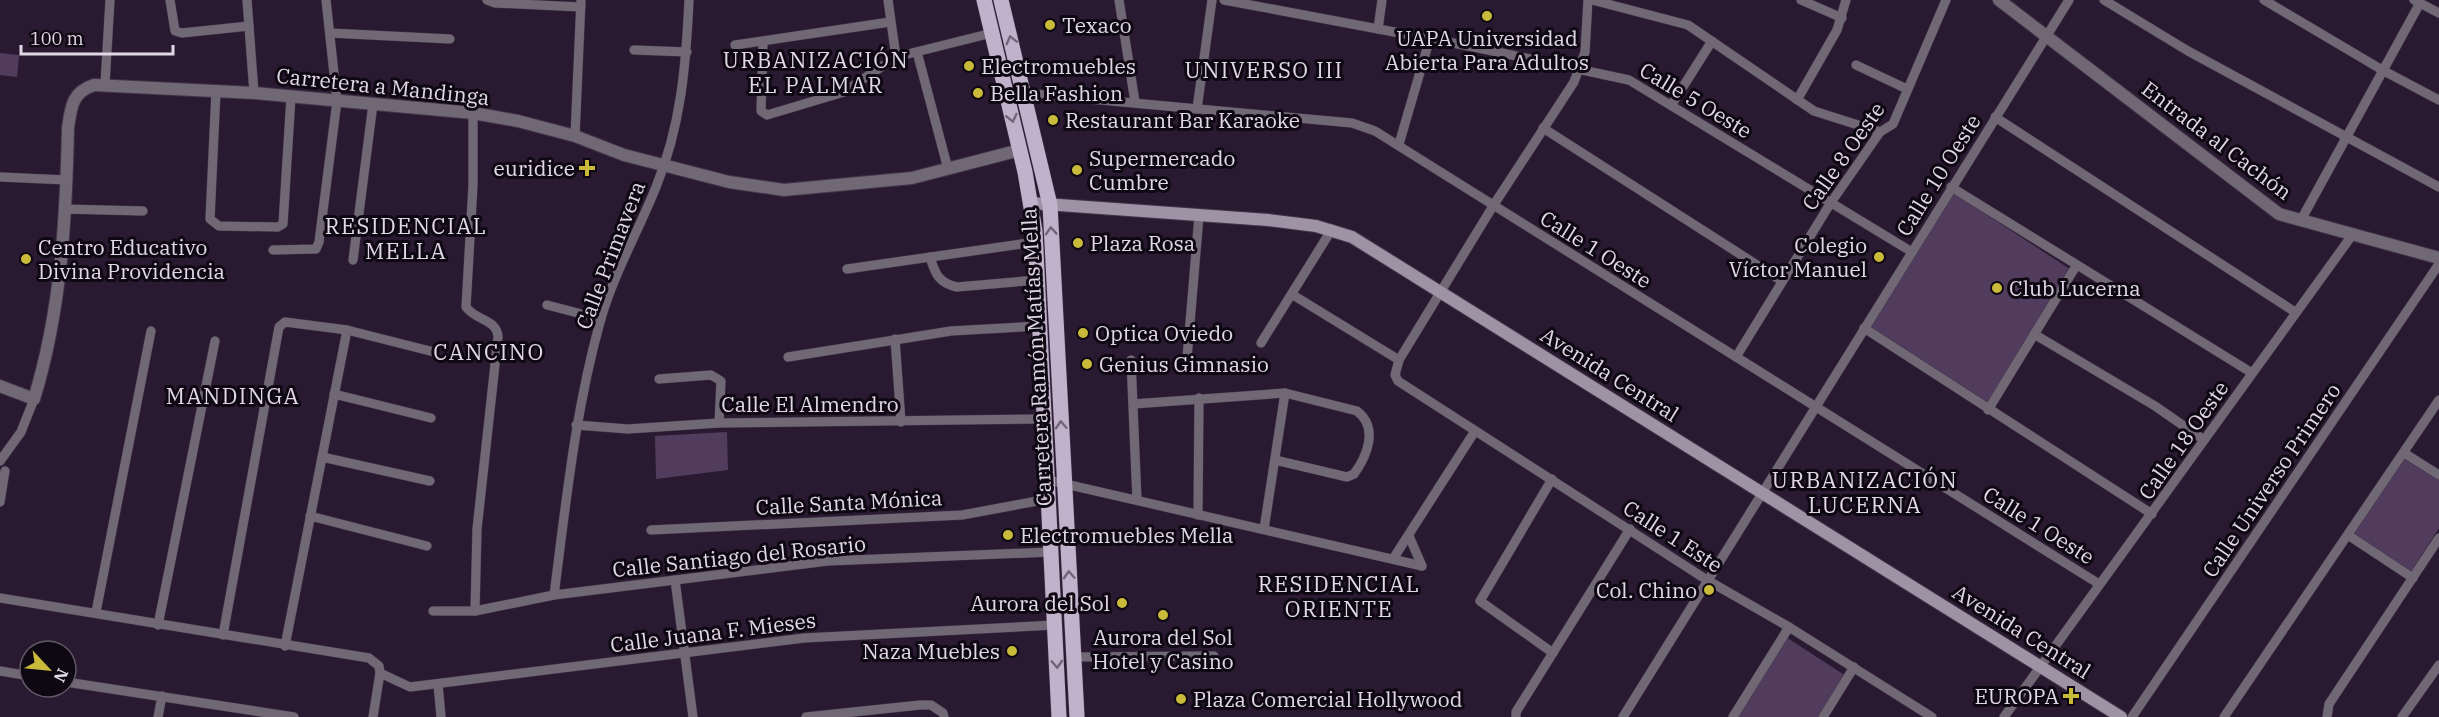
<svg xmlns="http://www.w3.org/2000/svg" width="2439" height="717" font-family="'IBM Plex Serif',serif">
  <rect width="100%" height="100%" fill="#291a31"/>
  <g fill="#513c5d">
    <path d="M 0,53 L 19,55 L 17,77 L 0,75 Z"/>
    <path d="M 1953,193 L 2070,269 L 1987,403 L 1869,328 Z"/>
    <path d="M 727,432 L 728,470 L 656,479 L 655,436 Z"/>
    <path d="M 2406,456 L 2439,478 L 2439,528 L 2410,573 L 2352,534 Z"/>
    <path d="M 1786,637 L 1846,676 L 1820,717 L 1736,717 Z"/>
  </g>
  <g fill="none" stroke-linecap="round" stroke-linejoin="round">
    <g stroke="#43354a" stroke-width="10">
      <g id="minor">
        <path d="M 170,0 L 175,31 L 182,33 L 249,26"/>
        <path d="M 247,0 L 254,93"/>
        <path d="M 487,0 L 495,3 L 581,7"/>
        <path d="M 888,0 L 896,57"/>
        <path d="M 1119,0 L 1135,102"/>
        <path d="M 1224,0 L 1474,47 L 1629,80 L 1912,252"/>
        <path d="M 1588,0 L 1585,52 L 1574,82 L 1493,206 L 1399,360 L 1395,375 L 1398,381 L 1707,580 L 1789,627 L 1932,717"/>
        <path d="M 1592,0 L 1688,25 L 1814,111 L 1880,132"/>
        <path d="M 1801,0 L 1842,18"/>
        <path d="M 2104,0 L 2188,51 L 2439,187"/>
        <path d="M 2264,0 L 2384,71 L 2439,100"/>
        <path d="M 2414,0 L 2439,13"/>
        <path d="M 1378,29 L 1382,0"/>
        <path d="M 330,33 L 450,39"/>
        <path d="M 763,42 L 761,111 L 767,115 L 844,92 L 896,57 L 992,33"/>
        <path d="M 735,45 L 890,22"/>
        <path d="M 634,50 L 687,52"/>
        <path d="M 917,52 L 948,169"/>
        <path d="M 1856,65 L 1907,89"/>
        <path d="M 105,84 L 110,0"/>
        <path d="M 216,91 L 210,219 L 219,226 L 278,227 L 283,224 L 291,97"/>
        <path d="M 1024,93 L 1352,123 L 1375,131 L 2099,584"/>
        <path d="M 1797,100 L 1837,30 L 1846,0"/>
        <path d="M 1672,104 L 1712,41"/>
        <path d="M 1197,109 L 1212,0"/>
        <path d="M 473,113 L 473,185 L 466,307 C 476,321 497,319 498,337 L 477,529 L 475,611"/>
        <path d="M 1995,117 L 2295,312"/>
        <path d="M 1543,128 L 1782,281"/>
        <path d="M 575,136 L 581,0"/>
        <path d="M 1399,144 L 1430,38"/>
        <path d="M 0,177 L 67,180"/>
        <path d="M 1951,187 L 2252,373"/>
        <path d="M 64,209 L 143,211"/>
        <path d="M 2301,220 L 2420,3"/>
        <path d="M 273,250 L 316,249 L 319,242 L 337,101 L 326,0"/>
        <path d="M 930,257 C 935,274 939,283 957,287 L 1037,280"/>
        <path d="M 353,260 L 373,104"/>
        <path d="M 847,269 L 1035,242"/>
        <path d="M 1293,295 L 1399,360"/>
        <path d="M 547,305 L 601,319"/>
        <path d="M 1864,328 L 2152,514"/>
        <path d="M 2034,334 L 2155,406 L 2204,440"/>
        <path d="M 895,339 L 901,422"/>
        <path d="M 1261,343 L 1332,229"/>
        <path d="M 788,357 L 951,331 L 1039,326"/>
        <path d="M 1736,357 L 1830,204 L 1880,132 L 1893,124 L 1946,0"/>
        <path d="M 1187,358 L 1199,216"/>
        <path d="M 1131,360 L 1137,500"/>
        <path d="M 659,379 L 711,375 L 721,381 L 719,423"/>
        <path d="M 334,394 L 431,418"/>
        <path d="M 1133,404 L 1285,393 L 1357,411 C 1379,428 1367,456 1354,474 L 1347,477 L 1275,460"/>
        <path d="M 1988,410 L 2076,266"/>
        <path d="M 576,425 L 628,429 L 719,423 L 1045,419"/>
        <path d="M 2404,453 L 2439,475"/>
        <path d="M 322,457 L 430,481"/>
        <path d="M 0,461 L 21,432 L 34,399"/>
        <path d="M 1552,479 L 1480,601 L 1553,653"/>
        <path d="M 1048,480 L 1422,566"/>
        <path d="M 0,502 L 5,471"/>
        <path d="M 1198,515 L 1199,398"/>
        <path d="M 310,516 L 427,546"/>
        <path d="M 1264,529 L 1285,393"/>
        <path d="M 651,530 L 962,515 L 1048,499"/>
        <path d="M 2348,535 L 2413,578"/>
        <path d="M 1409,536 L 1422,566"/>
        <path d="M 1393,559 L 1475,431"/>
        <path d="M 675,580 L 693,717"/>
        <path d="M 554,595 C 566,503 575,412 600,322 C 613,275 638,232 656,187 C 681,126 686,65 689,0"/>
        <path d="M 0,598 L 369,658 L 379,666 L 380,673 L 373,717"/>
        <path d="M 433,611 L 475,611 L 554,595 L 828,561 L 1051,552"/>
        <path d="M 96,612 L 151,331"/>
        <path d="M 158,625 L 215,341"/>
        <path d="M 223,635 L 279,327 L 285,322 L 347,330 L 434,352"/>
        <path d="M 285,646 L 347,330"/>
        <path d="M 1073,657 L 1214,656"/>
        <path d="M 0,671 L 30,676"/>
        <path d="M 380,673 L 410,687 L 804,638 L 1055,625"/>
        <path d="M 66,682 L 294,717"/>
        <path d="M 438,684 L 441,717"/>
        <path d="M 158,717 L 162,696"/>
        <path d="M 806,717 L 920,705 L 931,705 L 943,713 L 944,717"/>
        <path d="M 1516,717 L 1516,712 L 1630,529"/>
        <path d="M 1623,717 L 2069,0"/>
        <path d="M 1733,717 L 1789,627"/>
        <path d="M 1823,717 L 1854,667"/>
        <path d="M 2004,717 L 2353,234"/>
        <path d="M 2132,717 L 2439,264"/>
        <path d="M 2224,717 L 2439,400"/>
        <path d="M 2327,717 L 2329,704 L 2439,538"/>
        <path d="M 2402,717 L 2439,665"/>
      </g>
    </g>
    <g stroke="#43354a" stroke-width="14">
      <g id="tertiary">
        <path d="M 1999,0 L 2279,214 L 2439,258"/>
        <path d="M 0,386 L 34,399 C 61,311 66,220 68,128 C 71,107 72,92 94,85 L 254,93 L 473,113 L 518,121 L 575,136 L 624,155 L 729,182 L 784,190 L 912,178 L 1020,150"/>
      </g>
    </g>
    <g stroke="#43354a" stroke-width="14">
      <path id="secondary" d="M 1031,203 L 1268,220 L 1316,226 L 1352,237 L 2121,717"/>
    </g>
    <g stroke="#43354a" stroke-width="16">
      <g id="primary">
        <path d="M 984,0 L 1025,172 L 1035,231 L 1059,717"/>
        <path d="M 1001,0 L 1050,205 L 1077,717"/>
      </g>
    </g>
    <use href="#minor" stroke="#706975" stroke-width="9"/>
    <use href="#tertiary" stroke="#706975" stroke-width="12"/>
    <use href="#secondary" stroke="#9e92a5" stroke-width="12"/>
    <use href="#primary" stroke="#c1b2cb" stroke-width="15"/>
  </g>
  <defs><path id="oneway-chevron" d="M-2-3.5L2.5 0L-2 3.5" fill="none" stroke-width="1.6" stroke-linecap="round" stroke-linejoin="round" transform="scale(1.5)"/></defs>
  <g stroke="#706678">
    <use href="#oneway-chevron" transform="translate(1011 40) rotate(-104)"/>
    <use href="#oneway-chevron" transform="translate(1012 118) rotate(77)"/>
    <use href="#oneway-chevron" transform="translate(1051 231) rotate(-94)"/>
    <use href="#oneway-chevron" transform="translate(1061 425) rotate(-93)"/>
    <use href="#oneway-chevron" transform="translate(1069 575) rotate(-93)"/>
    <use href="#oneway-chevron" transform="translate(1057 664) rotate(87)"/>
  </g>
  <g fill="#caba3a" stroke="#0e0812" stroke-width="2">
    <circle cx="1487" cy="16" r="6"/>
    <circle cx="1050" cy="25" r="6"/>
    <circle cx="969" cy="66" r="6"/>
    <circle cx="978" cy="93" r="6"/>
    <circle cx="1053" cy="120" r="6"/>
    <path d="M584 159h6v6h6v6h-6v6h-6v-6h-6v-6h6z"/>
    <circle cx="1077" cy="170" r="6"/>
    <circle cx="1078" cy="243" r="6"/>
    <circle cx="1879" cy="257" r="6"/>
    <circle cx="26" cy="259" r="6"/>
    <circle cx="1997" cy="288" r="6"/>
    <circle cx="1083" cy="333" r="6"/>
    <circle cx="1087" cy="364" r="6"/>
    <circle cx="1008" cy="535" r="6"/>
    <circle cx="1709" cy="590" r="6"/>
    <circle cx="1122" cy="603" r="6"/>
    <circle cx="1163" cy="615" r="6"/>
    <circle cx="1012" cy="651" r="6"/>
    <path d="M2068 687h6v6h6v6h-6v6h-6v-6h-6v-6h6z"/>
    <circle cx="1181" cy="699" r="6"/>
  </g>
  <g text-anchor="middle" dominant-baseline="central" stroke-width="6" stroke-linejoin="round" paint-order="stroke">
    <g font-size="21" fill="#e1d8e7" stroke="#0e0812" text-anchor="start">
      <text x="1062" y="25">Texaco</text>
      <text x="1487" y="38" text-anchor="middle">UAPA Universidad<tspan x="1487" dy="24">Abierta Para Adultos</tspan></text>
      <text x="981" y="66">Electromuebles</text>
      <text x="990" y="93">Bella Fashion</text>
      <text x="1065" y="120">Restaurant Bar Karaoke</text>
      <text x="1089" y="158">Supermercado<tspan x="1089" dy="24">Cumbre</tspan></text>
      <text x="575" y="168" text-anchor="end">euridice</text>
      <text x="1090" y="243">Plaza Rosa</text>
      <text x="1867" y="245" text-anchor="end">Colegio<tspan x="1867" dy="24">Víctor Manuel</tspan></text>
      <text x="38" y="247">Centro Educativo<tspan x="38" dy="24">Divina Providencia</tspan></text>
      <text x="2009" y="288">Club Lucerna</text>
      <text x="1095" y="333">Optica Oviedo</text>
      <text x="1099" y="364">Genius Gimnasio</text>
      <text x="1020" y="535">Electromuebles Mella</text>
      <text x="1697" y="590" text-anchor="end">Col. Chino</text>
      <text x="1110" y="603" text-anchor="end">Aurora del Sol</text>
      <text x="1163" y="637" text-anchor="middle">Aurora del Sol<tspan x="1163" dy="24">Hotel y Casino</tspan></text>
      <text x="1000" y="651" text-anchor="end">Naza Muebles</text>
      <text x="2059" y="696" text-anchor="end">EUROPA</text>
      <text x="1193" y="699">Plaza Comercial Hollywood</text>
    </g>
    <g font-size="21" fill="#e1d8e7" stroke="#0e0812">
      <text transform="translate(383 86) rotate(6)">Carretera a Mandinga</text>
      <text transform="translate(1696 100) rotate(31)">Calle 5 Oeste</text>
      <text transform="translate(2217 140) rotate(37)">Entrada al Cachón</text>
      <text transform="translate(1843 156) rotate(-55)">Calle 8 Oeste</text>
      <text transform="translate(1938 175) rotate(-58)">Calle 10 Oeste</text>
      <text transform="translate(1596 249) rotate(32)">Calle 1 Oeste</text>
      <text transform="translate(610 255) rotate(-69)">Calle Primavera</text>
      <text transform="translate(1036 357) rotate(-93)">Carretera Ramón Matías Mella</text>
      <text transform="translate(1610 374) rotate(32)">Avenida Central</text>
      <text x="810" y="404">Calle El Almendro</text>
      <text transform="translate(2183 440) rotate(-55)">Calle 18 Oeste</text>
      <text transform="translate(2271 480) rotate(-56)">Calle Universo Primero</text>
      <text transform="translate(849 502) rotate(-3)">Calle Santa Mónica</text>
      <text transform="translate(2039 525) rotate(32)">Calle 1 Oeste</text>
      <text transform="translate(1673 536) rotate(33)">Calle 1 Este</text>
      <text transform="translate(739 556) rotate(-6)">Calle Santiago del Rosario</text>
      <text transform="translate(2022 631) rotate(32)">Avenida Central</text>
      <text transform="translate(713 632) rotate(-7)">Calle Juana F. Mieses</text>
    </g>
    <g font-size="22" letter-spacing="1.5" fill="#e1d8e7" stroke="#0e0812">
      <text x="816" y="59">URBANIZACIÓN<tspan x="816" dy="25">EL PALMAR</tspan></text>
      <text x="1264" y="69">UNIVERSO III</text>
      <text x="406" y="225">RESIDENCIAL<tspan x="406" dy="25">MELLA</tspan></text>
      <text x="489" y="351">CANCINO</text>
      <text x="233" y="395">MANDINGA</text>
      <text x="1865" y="479">URBANIZACIÓN<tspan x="1865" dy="25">LUCERNA</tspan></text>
      <text x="1339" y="583">RESIDENCIAL<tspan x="1339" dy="25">ORIENTE</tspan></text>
    </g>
  </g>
  <g transform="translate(48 669) rotate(116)"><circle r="28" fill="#0e0812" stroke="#625b67" stroke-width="1.5"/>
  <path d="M0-4.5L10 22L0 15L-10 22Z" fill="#caba3a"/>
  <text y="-9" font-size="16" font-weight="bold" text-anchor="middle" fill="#e1d8e7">N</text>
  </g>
  <path d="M21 45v9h152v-9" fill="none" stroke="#e1d8e7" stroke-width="3"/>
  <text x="30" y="45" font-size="18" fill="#e1d8e7" stroke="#0e0812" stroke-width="4.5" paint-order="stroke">100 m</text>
</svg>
